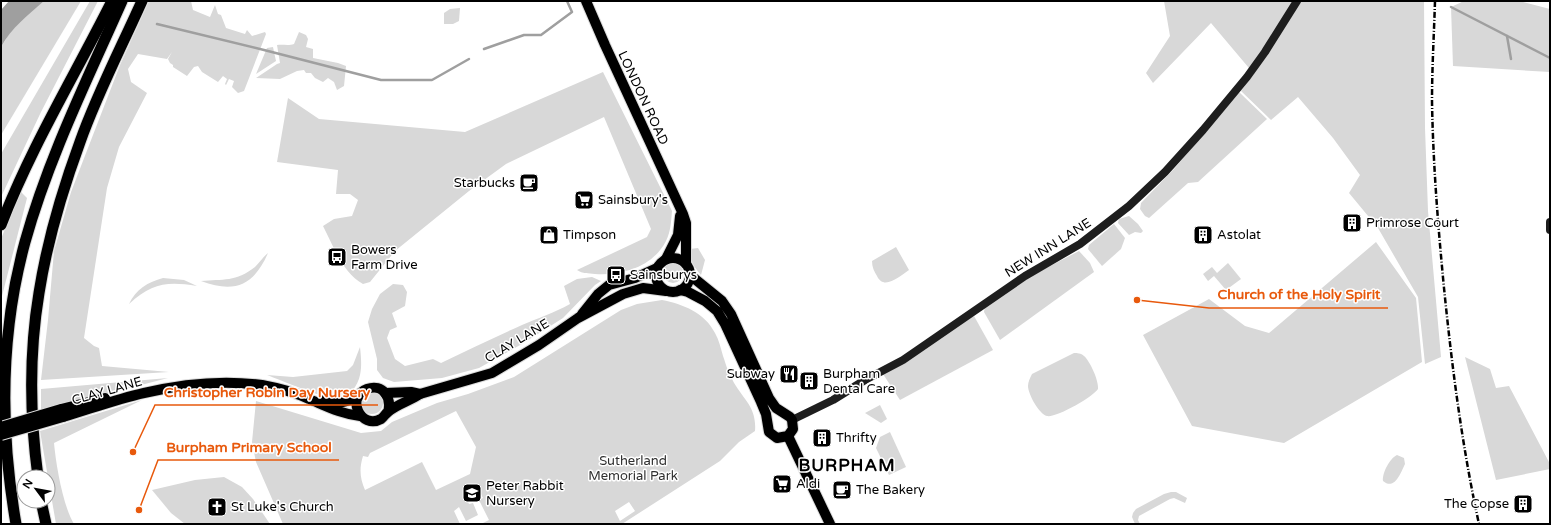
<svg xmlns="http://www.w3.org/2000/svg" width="1551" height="525" font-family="'Varela Round',sans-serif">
  <rect width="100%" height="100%" fill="#fff"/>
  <g fill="#d8d8d8" fill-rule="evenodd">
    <path d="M 44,1 L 81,1 L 1,135 L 1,47 L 11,31 L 23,18 Z"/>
    <path d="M 90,1 L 98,1 L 41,112 L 1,197 L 1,154 Z"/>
    <path d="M 149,1 L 191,1 L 193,10 L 210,17 L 215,5 L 218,14 L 221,15 L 226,28 L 245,34 L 247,30 L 252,36 L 265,32 L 266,34 L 244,91 L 238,93 L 232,87 L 234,81 L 229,79 L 226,85 L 225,84 L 227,79 L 223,76 L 218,82 L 202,72 L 198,66 L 194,67 L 187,76 L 173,67 L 173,65 L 170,63 L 168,59 L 172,52 L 167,59 L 138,54 L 128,69 L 131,82 L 147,93 L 119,147 L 107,188 L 84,338 L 94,346 L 99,348 L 102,366 L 169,372 L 41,380 L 48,320 L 54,251 L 71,192 L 120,65 Z"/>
    <path d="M 1164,1 L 1424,1 L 1425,128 L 1428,211 L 1441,357 L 1425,364 L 1418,297 L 1378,228 L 1349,193 L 1360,175 L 1333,138 L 1298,97 L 1271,120 L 1241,91 L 1254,74 L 1211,23 L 1153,83 L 1146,73 L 1170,36 Z"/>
    <path d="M 1464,1 L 1519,1 L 1550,9 L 1550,72 L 1453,66 L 1451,7 Z"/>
    <path d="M 460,8 L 459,21 L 453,24 L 444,24 L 444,13 L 450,9 Z"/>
    <path d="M 299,32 L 306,35 L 308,39 L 306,47 L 313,49 L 313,58 L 338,63 L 346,66 L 344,86 L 337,90 L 334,82 L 328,78 L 323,82 L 315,78 L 311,73 L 306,73 L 304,70 L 297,71 L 280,79 L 256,78 L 277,64 L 280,63 L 277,45 C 283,44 288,46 294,44 Z"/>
    <path d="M 273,47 L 276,61 L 256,74 L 267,48 Z"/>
    <path d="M 603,72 L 672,211 C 671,221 671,231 666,241 C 653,267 621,276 595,274 C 588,273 583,274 577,270 L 647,237 L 651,229 L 604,117 L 506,164 L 469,191 L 395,251 L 370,282 L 363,284 C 342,272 334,247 323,226 L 334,219 L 352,216 L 358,200 L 350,194 L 336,194 L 338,170 L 277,162 L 288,98 L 319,119 L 465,132 Z"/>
    <path d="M 1239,92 L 1267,119 L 1198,182 L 1188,183 L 1149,218 L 1145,216 L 1140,209 L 1141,203 L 1174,169 Z"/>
    <path d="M 20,191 L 27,198 L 1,300 L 1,239 Z"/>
    <path d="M 1129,216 L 1138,224 L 1143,231 L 1141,233 L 1135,232 L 1129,235 L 1118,223 L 1119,219 Z"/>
    <path d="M 1114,224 L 1125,238 L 1121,249 L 1102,266 L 1088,249 L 1089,245 Z"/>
    <path d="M 1376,242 L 1416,298 L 1422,362 L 1284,443 L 1192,426 L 1143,335 L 1209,299 L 1245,326 L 1269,333 Z"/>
    <path d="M 896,247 L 909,270 C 900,276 884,291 877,276 C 874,271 872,267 872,261 Z"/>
    <path d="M 698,248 L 705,260 L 701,275 C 694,267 689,260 690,249 Z"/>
    <path d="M 1079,251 L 1090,263 L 1094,272 L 1000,340 L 984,312 L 985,306 L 1029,277 Z"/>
    <path d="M 268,253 C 254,285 235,294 201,281 C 223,279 236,282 255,267 C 260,262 263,257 268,253 Z"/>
    <circle cx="673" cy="273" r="10"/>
    <path d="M 1228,263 L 1241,279 L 1226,290 L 1214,276 L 1208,281 L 1203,274 L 1212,267 L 1217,273 Z"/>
    <path d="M 592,277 L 601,281 L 595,285 L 563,318 L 522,344 L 479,368 L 442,378 L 394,382 L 383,378 L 377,370 L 377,359 L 368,322 L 372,309 L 380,294 L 393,284 L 403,285 L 407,292 L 405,306 L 392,313 L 397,327 L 390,330 L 387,338 L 395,359 L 405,366 L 433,359 L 441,363 C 468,350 495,337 522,325 C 538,318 554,313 570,304 L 564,286 L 577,279 Z"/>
    <path d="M 163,278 L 184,280 L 197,286 C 167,281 152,283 129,304 C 136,289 148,282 163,278 Z"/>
    <path d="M 662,300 C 683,304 705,313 715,333 C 719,340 721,349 723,356 C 726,364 728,373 732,379 C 742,399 757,406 755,431 L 739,442 L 720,461 L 622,524 L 481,524 L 489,520 L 479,500 L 483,498 L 476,484 L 463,491 L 469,504 L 473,503 L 478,515 L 466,521 L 459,507 L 454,511 L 460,524 L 283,524 L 256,462 L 252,442 L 256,401 L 361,433 L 381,431 L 392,422 L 437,403 L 468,394 L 514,377 L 621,310 L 637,304 ZM 456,411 L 476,447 L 470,474 L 436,490 L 422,462 L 365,490 C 360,478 359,469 363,456 L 368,457 L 370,453 ZM 629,502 L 635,511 L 620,521 L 615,511 Z"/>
    <path d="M 974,316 L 993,350 L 900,400 L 883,374 Z"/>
    <path d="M 360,347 C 361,356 362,367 360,375 C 358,386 349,397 338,399 C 328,400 280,380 267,375 L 293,377 L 347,371 L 353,365 Z"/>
    <path d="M 1074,353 C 1077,353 1081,353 1084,356 C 1090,361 1099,381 1098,389 C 1093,397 1056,418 1047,416 C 1039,414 1028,394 1028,386 C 1028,382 1030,378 1032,374 Z"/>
    <path d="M 1465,357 L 1490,369 L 1496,388 L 1509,386 L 1550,464 L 1550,469 L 1496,480 Z"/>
    <path d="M 168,378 L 41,411 L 41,389 Z"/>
    <circle cx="372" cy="403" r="11"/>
    <path d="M 142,400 L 54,443 C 56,465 63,506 74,524 L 56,524 L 40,431 Z"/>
    <path d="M 880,405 L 887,419 L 881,423 L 865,413 Z"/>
    <path d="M 890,432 L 906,467 L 889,475 L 876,448 L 880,437 Z"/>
    <path d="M 1397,455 L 1404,458 L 1405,464 C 1401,472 1395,491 1383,481 C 1382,473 1390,458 1397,455 Z"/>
    <path d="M 224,477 L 242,487 L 253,499 L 270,524 L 185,524 L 171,513 L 152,490 L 195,480 Z"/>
    <path d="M 1171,492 L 1176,492 L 1187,498 L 1185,503 L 1174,498 L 1170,499 L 1139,516 L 1138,520 L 1140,524 L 1135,524 L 1132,517 L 1133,513 L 1136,509 L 1164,494 Z"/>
  </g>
  <path fill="#9f9f9f" d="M 9,1 L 44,1 C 28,15 11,28 1,47 L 1,10 Z"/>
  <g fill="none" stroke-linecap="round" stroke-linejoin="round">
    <g stroke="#9f9f9f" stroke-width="2.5">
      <path d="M 1451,7 L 1550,58"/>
      <path d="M 157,24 L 264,50 L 381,80 L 432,80 L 469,59"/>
      <path d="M 1507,36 L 1511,59"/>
      <path d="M 484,49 L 524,35 L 541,35 L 572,12 L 567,1"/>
    </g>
    <g stroke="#dbdbdb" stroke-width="12">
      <g id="primary">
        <path d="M 586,1 L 605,45 L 683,214 L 686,223 L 686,264"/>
        <circle cx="673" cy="275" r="17"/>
        <path d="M 666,259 L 678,235 L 680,216"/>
        <path d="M 680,290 L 688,292 L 705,301 L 717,311 L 725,324 L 761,402 L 766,414 L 769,432 L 777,438 L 788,436 L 793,429 L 792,420 L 790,417 L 776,408 L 769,398 L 731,314 L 722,301 L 690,275"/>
        <path d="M 582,314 L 598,294 L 609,285 L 635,278 L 657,268"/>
        <path d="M 385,393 L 411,392 L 420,394"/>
        <path d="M 324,400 C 338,406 344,402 358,397"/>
        <path d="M 61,409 L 105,398"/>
        <path d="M 388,412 C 392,398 383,383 367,389 C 345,397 361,430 381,419 C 384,417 385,414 388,412 C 397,404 410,401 420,394 L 492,373 L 539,345 L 578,318 L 623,294 L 643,288 L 666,291"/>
        <path d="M 63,417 C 90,409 117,399 144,393 C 182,384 224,380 262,385 C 278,388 295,392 309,399 C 326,406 341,414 360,416"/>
        <path d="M 788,436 L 830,524"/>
      </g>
    </g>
    <g stroke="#dbdbdb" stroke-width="13">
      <g id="highway">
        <path d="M 1,225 C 31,147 75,75 112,1"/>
        <path d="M 38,477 C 30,417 29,353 39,293 C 47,242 62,191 80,142 C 97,94 121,48 142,1"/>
        <path d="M 41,501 L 46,524"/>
        <path d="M 16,524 C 0,431 0,334 25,242 C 48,159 87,80 122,1"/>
      </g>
    </g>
    <g stroke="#1e1e1e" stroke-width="8">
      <path d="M 1550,222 L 1550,230"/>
      <path d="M 792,420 L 833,400 L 865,380 L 903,360 L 1025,276 L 1080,244 L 1129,206 L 1165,172 L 1203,130 L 1247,77 L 1265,52 L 1297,1"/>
    </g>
    <use href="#primary" stroke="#000" stroke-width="10"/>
    <use href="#highway" stroke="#000" stroke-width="11"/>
    <path stroke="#000" stroke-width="2.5" stroke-dasharray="6 2 1 2" stroke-linecap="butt" d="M 1435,1 C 1434,34 1432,68 1432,101 C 1433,163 1438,226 1444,288 C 1452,367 1462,446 1479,524"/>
    <g stroke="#dbdbdb" stroke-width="12" stroke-linecap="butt">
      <g id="primary-bridge">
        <path d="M 1,427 L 61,409"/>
        <path d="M 1,435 L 63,417"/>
      </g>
    </g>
    <use href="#primary-bridge" stroke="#000" stroke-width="10"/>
  </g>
  <defs>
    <g id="cafe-square" transform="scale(1)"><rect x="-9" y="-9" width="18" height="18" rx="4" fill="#000" stroke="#fff"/><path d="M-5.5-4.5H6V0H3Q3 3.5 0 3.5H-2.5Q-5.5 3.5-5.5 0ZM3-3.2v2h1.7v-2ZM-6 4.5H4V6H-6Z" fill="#fff"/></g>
    <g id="supermarket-square" transform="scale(1)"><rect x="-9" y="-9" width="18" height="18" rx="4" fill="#000" stroke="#fff"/><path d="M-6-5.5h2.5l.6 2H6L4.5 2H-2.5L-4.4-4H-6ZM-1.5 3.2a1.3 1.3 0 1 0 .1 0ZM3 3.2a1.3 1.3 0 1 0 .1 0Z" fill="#fff"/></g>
    <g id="building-square" transform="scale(1)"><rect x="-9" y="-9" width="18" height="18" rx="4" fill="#000" stroke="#fff"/><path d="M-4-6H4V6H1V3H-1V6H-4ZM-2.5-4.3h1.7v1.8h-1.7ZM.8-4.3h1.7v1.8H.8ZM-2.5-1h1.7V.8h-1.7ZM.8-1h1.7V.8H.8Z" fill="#fff"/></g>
    <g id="shop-square" transform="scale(1)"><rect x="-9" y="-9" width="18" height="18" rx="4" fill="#000" stroke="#fff"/><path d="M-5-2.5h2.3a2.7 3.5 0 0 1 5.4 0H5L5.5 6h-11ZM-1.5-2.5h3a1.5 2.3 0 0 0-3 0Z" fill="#fff"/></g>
    <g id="bus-square" transform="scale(1)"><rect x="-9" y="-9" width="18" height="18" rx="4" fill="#000" stroke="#fff"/><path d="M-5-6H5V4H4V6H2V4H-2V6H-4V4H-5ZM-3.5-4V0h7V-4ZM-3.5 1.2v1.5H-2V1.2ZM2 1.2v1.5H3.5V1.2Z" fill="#fff"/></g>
    <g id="restaurant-square" transform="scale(1)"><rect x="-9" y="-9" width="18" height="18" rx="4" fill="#000" stroke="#fff"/><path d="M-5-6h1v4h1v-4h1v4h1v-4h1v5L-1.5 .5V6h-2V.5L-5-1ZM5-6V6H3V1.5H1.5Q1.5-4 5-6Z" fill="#fff"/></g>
    <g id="school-square" transform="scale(1)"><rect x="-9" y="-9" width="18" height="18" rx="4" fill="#000" stroke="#fff"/><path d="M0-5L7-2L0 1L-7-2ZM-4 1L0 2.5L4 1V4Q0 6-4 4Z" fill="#fff"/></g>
    <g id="church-square" transform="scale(1)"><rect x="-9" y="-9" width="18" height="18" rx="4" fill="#000" stroke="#fff"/><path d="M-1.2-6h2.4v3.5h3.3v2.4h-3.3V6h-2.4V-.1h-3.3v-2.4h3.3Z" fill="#fff"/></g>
  </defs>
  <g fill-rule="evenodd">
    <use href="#cafe-square" x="529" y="183"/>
    <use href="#supermarket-square" x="584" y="200"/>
    <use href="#building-square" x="1352" y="223"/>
    <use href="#shop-square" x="549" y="235"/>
    <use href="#building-square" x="1203" y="235"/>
    <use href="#bus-square" x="337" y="257"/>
    <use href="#bus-square" x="616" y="275"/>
    <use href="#restaurant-square" x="789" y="374"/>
    <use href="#building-square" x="809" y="381"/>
    <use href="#building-square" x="822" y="438"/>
    <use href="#supermarket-square" x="782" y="484"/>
    <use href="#cafe-square" x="842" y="490"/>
    <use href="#school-square" x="472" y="493"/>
    <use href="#building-square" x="1523" y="504"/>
    <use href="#church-square" x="217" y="507"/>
  </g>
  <g text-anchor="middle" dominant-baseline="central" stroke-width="3" stroke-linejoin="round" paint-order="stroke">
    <g font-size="13" fill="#000" stroke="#fff">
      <text transform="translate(643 98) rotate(65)">LONDON ROAD</text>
      <text transform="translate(1048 248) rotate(-32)">NEW INN LANE</text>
      <text transform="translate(517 341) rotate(-31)">CLAY LANE</text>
      <text transform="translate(107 391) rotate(-16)">CLAY LANE</text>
    </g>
    <g font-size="13" fill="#000" stroke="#fff" text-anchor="start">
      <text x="515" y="183" text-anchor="end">Starbucks</text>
      <text x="598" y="200">Sainsbury's</text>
      <text x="1366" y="223">Primrose Court</text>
      <text x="563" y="235">Timpson</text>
      <text x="1217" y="235">Astolat</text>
      <text x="351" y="250">Bowers<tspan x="351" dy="15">Farm Drive</tspan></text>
      <text x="630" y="275">Sainsburys</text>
      <text x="775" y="374" text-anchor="end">Subway</text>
      <text x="823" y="374">Burpham<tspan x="823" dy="15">Dental Care</tspan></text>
      <text x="836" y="438">Thrifty</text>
      <text x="796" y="484">Aldi</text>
      <text x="486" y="486">Peter Rabbit<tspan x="486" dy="15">Nursery</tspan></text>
      <text x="856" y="490">The Bakery</text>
      <text x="1509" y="504" text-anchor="end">The Copse</text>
      <text x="231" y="507">St Luke's Church</text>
    </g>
    <g font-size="13" fill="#2f2f2f" stroke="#fff">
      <text x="633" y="461">Sutherland<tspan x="633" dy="15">Memorial Park</tspan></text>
    </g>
    <g font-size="17" font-weight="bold" letter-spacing="1" fill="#000" stroke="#fff">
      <text x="847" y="465">BURPHAM</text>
    </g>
  </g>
  <path fill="none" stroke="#e8590c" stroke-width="1.5" d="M1137 300L1209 308H1388M133 452L155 405H378M139 510L158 460H339"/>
  <g fill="#e8590c" stroke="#fff" stroke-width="1.5">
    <circle cx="1137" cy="300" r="4"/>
    <circle cx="133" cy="452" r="4"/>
    <circle cx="139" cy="510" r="4"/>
  </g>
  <g font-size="14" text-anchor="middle" font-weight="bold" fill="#e8590c" stroke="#fff" stroke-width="3" stroke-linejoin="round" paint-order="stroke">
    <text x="1299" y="299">Church of the Holy Spirit</text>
    <text x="267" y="397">Christopher Robin Day Nursery</text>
    <text x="249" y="452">Burpham Primary School</text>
  </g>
  <rect width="1551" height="525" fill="none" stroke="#000000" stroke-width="4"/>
  <g transform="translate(36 489) rotate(302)"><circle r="19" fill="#ffffff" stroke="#999999"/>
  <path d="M0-3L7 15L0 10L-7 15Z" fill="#000000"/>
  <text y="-6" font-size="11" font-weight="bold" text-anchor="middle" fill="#000000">N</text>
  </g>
</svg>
